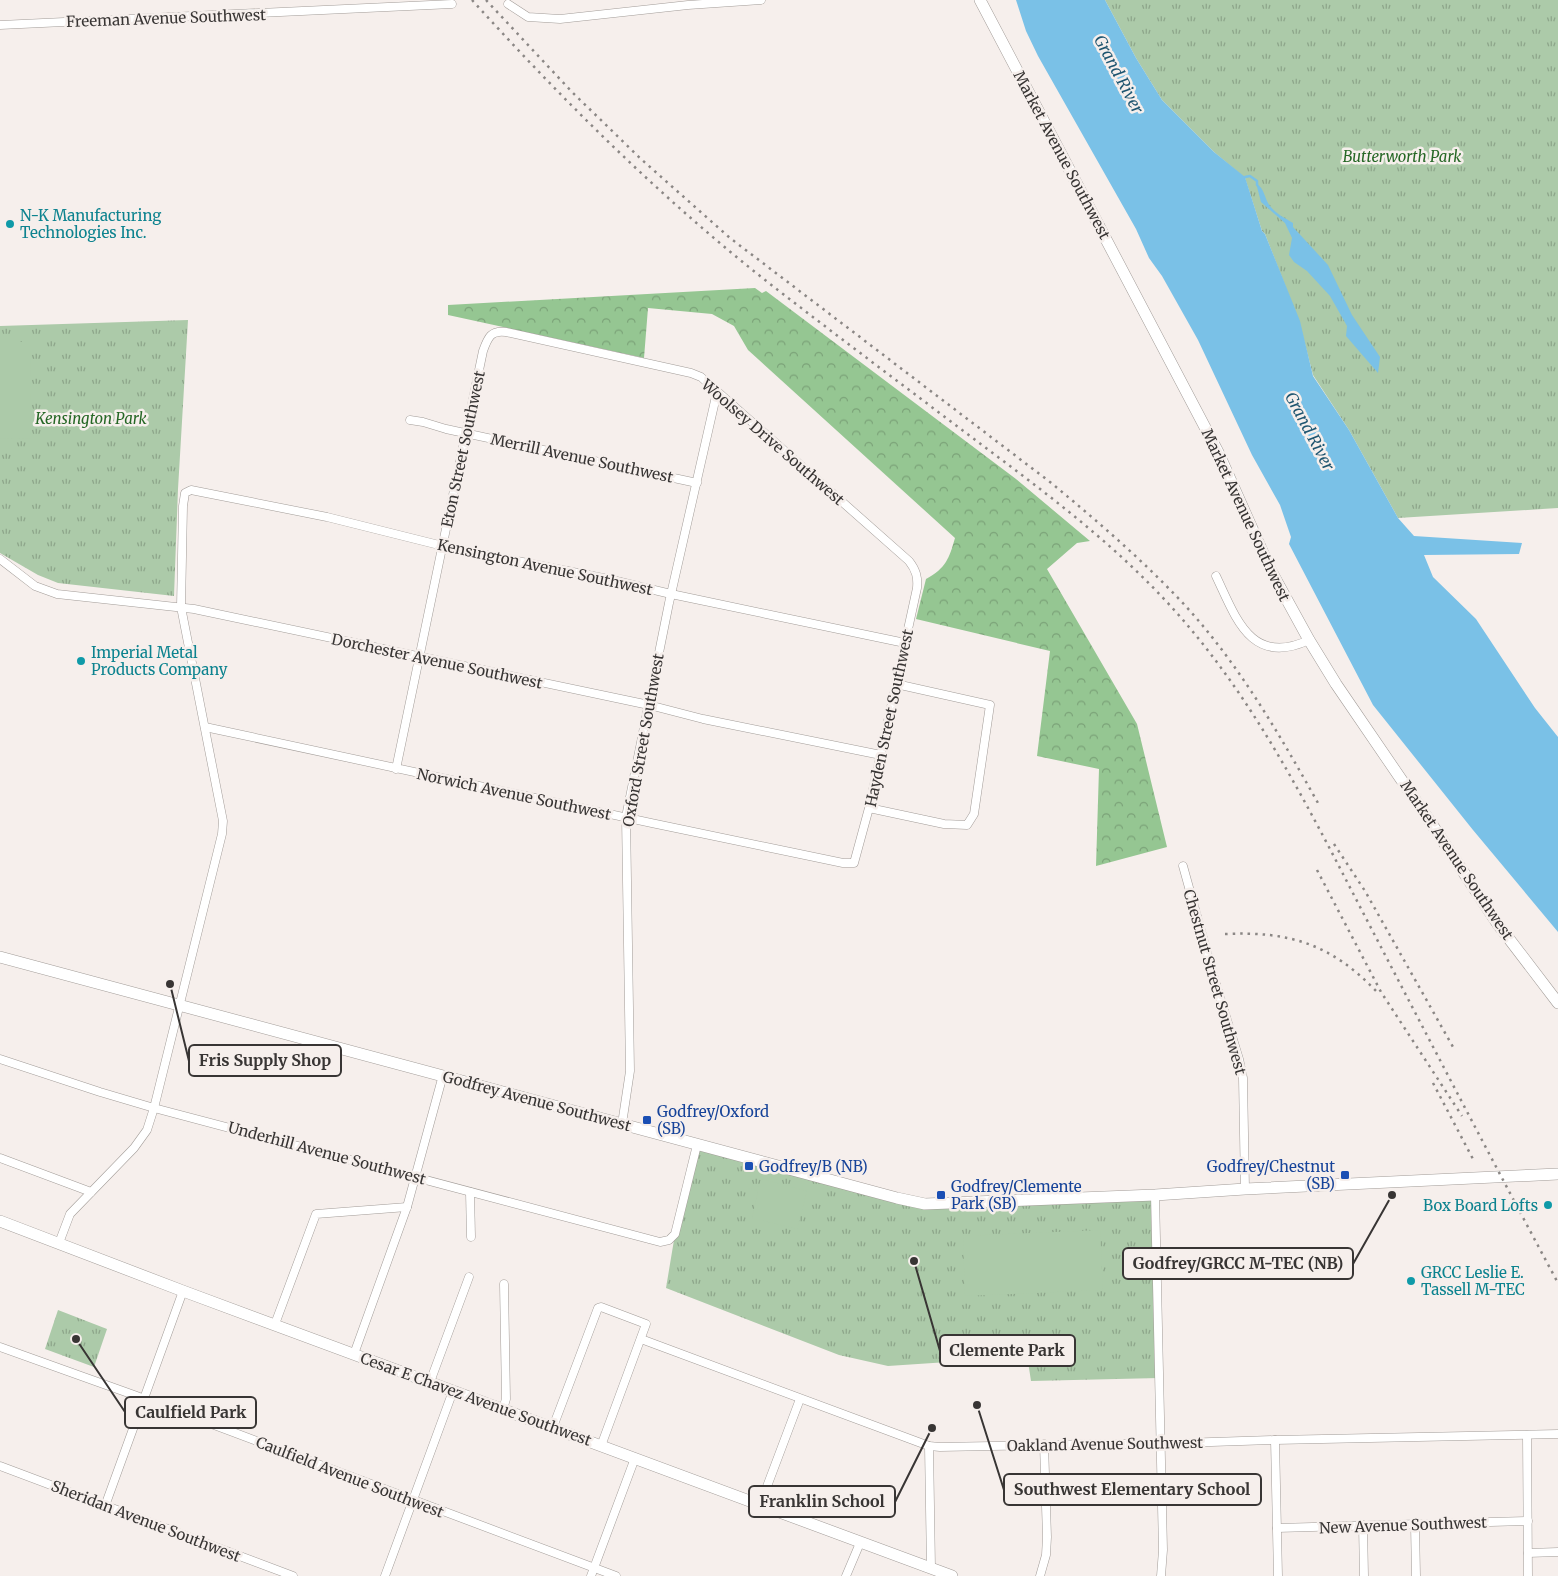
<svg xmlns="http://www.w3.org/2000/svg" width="1558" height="1576" font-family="Merriweather,serif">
  <defs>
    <pattern id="grass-tufts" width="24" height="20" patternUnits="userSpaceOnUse" patternTransform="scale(1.25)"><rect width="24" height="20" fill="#accaa9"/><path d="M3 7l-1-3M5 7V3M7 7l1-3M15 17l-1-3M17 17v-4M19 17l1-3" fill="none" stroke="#8da58a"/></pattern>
    <pattern id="forest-crowns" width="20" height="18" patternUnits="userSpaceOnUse" patternTransform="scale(1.25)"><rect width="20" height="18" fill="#95c692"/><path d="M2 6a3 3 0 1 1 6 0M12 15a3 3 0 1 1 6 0" fill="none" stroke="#7ba278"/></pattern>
  </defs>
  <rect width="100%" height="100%" fill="#f6efec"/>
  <g fill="url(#grass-tufts)">
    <path d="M 1105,0 L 1558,0 L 1558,508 L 1398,518 L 1349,430 L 1313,375 L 1299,321 L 1265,234 L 1262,231 L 1245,178 L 1214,152 L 1162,100 L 1136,58 Z"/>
    <path d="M 188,320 L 178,489 L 174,596 L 58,583 L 38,575 L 0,553 L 0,326 Z"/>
    <path d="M 697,1145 L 917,1203 L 1155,1195 L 1159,1378 L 1031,1381 L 1027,1355 L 993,1359 L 888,1366 L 839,1355 L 666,1288 L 675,1234 Z"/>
    <path d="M 58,1310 L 107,1329 L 94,1367 L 45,1349 Z"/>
  </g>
  <path fill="url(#forest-crowns)" d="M 755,288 L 762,293 L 766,291 L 1016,479 L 1090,541 L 1077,543 L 1047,569 L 1137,724 L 1167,847 L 1096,866 L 1099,769 L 1037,756 L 1050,651 L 916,619 L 926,579 C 946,568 949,559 955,538 L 748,350 L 734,326 L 712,314 L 648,308 L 644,358 L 448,315 L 448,305 Z"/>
  <g fill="#accaa9">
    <path d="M 0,342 L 30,342 L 31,438 L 0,439 Z"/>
    <path d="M 761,1179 L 807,1191 L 797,1229 L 752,1218 L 758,1191 L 748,1188 L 749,1184 L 759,1187 Z"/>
    <path d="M 1100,1230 L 1103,1290 L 965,1296 L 963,1236 Z"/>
  </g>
  <g fill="#7ac1e7">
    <path d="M 1016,0 L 1105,0 L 1136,58 L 1162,100 L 1214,152 L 1245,177 L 1262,231 L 1265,234 L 1300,321 L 1313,376 L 1349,430 L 1398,518 L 1414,536 L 1522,543 L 1519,554 L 1424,555 L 1433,577 L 1476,619 L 1535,708 L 1558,737 L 1558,932 L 1473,830 L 1373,705 L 1289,544 L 1291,537 L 1280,505 L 1252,455 L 1198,340 L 1162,276 L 1149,258 L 1136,229 L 1038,56 L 1026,31 Z"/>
    <path d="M 1256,183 C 1265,189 1264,198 1270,206 C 1276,214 1285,218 1293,223 L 1293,227 L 1328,265 L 1352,315 L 1380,357 L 1378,373 L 1346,336 L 1347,326 L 1330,296 L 1307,271 L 1294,262 L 1289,255 L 1292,238 L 1285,223 L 1261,202 Z"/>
  </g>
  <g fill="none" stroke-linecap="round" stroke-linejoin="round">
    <path stroke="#7ac1e7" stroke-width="2.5" d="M 1245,177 L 1250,176 L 1257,181 L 1257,185"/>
    <g stroke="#a29c98" stroke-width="9">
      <g id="street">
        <path d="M 508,4 L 528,17 L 560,19 L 688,5 L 761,0"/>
        <path d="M 0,25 L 452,4"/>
        <path d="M 410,420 L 423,422 L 446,429 L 697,483"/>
        <path d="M 0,559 L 35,586 L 57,594 L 194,609 L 649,705 L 703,719 L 881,755"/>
        <path d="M 1216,576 C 1236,618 1251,667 1309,640"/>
        <path d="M 205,727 C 417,773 630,819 843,863 L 854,863 L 869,808 L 917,588 C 918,577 916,570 909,561 L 701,377 L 691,373 L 506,332 C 491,330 488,337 483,351 L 396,769"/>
        <path d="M 869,808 L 944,824 L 967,825 L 974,814 L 990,705 L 896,684"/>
        <path d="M 1183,866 L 1215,981 L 1239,1059 L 1243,1078 L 1245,1189"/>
        <path d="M 0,1059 L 100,1092 L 154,1108 L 660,1242 L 669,1240 L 675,1234 L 697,1145"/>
        <path d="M 622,1124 L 630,1071 L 626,817 L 669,603 L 717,392"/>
        <path d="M 0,1158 L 91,1192"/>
        <path d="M 470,1192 L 471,1237"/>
        <path d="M 1155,1195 L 1163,1550 L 1161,1576"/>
        <path d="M 59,1243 L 70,1214 L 134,1148 L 147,1130 L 154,1108 L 222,834 L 223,821 L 181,607 L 183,506 L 185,493 L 191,490 L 201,492 L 327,517 L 443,546 L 608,579 L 671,594 L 905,643"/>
        <path d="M 275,1324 L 316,1214 L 407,1207"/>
        <path d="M 641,1339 L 929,1446 L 940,1447 L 1096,1444 L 1151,1444 L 1275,1440 L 1558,1434"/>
        <path d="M 0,1347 L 134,1395 L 616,1576"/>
        <path d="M 354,1354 L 407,1207 L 443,1075"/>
        <path d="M 430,1382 L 469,1277"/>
        <path d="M 503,1409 L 506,1399 L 504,1284"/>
        <path d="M 553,1427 L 598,1308 L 601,1307 L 646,1324 L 601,1446"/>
        <path d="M 1527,1435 L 1528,1576"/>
        <path d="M 1275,1440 L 1278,1576"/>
        <path d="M 929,1446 L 931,1568"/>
        <path d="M 0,1466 L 293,1576"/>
        <path d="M 760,1505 L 800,1399"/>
        <path d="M 105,1506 L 183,1291"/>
        <path d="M 1363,1525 L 1364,1576"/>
        <path d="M 1415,1525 L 1416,1576"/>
        <path d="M 1277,1528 L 1528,1521"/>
        <path d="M 1528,1553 L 1558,1552"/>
        <path d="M 385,1576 L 453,1391"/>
        <path d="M 591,1576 L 635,1458"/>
        <path d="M 846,1576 L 860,1543"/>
        <path d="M 1040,1576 L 1046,1555 L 1047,1537 L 1044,1444"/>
      </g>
    </g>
    <g stroke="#a29c98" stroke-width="12">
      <g id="secondary">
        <path d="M 980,0 L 1218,452 L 1271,571 L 1309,640 L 1336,684 L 1433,826 L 1497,923 L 1558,1003"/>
        <path d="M 0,957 L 897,1198 L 925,1204 L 1155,1195 L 1245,1189 L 1558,1174"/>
        <path d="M 0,1221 L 183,1291 L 952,1576"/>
      </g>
    </g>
    <use href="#street" stroke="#fff" stroke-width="8"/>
    <use href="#secondary" stroke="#fff" stroke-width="11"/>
    <g stroke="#8b8785" stroke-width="2.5" stroke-dasharray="2.5 5" stroke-linecap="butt">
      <path d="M 472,0 C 568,106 670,207 783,294 C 849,345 916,395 982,445 C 1046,493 1110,541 1165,600 C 1254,695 1310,811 1370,926 C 1432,1045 1494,1164 1558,1283"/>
      <path d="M 486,0 L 572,92 L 641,159 L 730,238 L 1050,482 C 1095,519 1139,557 1179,599 C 1236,659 1278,732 1318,803"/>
      <path d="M 1334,844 L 1365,891 L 1453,1047"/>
      <path d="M 1317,870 L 1381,992 L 1462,1116"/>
      <path d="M 1225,934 C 1289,931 1331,944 1376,991"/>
      <path d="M 1433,1083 L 1474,1161"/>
    </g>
  </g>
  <g fill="#0f9aa8" stroke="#f6efec" stroke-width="2">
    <circle cx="10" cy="224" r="5"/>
    <circle cx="81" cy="661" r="5"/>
    <circle cx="1548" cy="1205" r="5"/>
    <circle cx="1411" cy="1281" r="5"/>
  </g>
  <g fill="#1a4fb4" stroke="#f6efec" stroke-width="2">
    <rect x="642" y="1115" width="10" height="10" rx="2.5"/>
    <rect x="744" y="1161" width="10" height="10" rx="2.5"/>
    <rect x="1340" y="1170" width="10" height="10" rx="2.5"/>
    <rect x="936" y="1190" width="10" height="10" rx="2.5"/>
  </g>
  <g text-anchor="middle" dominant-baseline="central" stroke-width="5" stroke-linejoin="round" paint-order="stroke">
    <g font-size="15" fill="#383534" stroke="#f6efec">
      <text transform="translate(166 18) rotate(-2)">Freeman Avenue Southwest</text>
      <text transform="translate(1062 155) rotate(62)">Market Avenue Southwest</text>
      <text transform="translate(773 442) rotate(41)">Woolsey Drive Southwest</text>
      <text transform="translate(463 449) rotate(-78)">Eton Street Southwest</text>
      <text transform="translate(582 458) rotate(12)">Merrill Avenue Southwest</text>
      <text transform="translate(1246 515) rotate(65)">Market Avenue Southwest</text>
      <text transform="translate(545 567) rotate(12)">Kensington Avenue Southwest</text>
      <text transform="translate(437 661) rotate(12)">Dorchester Avenue Southwest</text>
      <text transform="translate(889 718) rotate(-78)">Hayden Street Southwest</text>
      <text transform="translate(643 740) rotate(-80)">Oxford Street Southwest</text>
      <text transform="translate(514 794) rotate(12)">Norwich Avenue Southwest</text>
      <text transform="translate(1457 860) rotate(56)">Market Avenue Southwest</text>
      <text transform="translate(1215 982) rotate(74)">Chestnut Street Southwest</text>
      <text transform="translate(537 1101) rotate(15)">Godfrey Avenue Southwest</text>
      <text transform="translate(327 1153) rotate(15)">Underhill Avenue Southwest</text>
      <text transform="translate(476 1399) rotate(20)">Cesar E Chavez Avenue Southwest</text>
      <text transform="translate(1105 1444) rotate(-1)">Oakland Avenue Southwest</text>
      <text transform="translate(350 1477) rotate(21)">Caulfield Avenue Southwest</text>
      <text transform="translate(146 1521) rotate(21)">Sheridan Avenue Southwest</text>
      <text transform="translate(1403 1525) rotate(-2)">New Avenue Southwest</text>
    </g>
    <g font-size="15" font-style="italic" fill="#256725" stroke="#f6efec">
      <text x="1402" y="156">Butterworth Park</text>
      <text x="91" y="418">Kensington Park</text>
    </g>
    <g font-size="15" fill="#0d838f" stroke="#f6efec" text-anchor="start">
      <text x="20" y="215">N-K Manufacturing<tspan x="20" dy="17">Technologies Inc.</tspan></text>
      <text x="91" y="652">Imperial Metal<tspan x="91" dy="17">Products Company</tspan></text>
      <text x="1538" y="1205" text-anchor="end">Box Board Lofts</text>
      <text x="1421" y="1272">GRCC Leslie E.<tspan x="1421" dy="17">Tassell M-TEC</tspan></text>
    </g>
    <g font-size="15" fill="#164399" stroke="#f6efec" text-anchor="start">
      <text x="657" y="1111">Godfrey/Oxford<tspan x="657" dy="17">(SB)</tspan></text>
      <text x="759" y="1166">Godfrey/B (NB)</text>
      <text x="1335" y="1166" text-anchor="end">Godfrey/Chestnut<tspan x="1335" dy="17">(SB)</tspan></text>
      <text x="951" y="1186">Godfrey/Clemente<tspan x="951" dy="17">Park (SB)</tspan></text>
    </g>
    <g font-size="16" font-style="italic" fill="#1e5570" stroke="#f6efec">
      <text transform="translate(1119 74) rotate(62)">Grand River</text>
      <text transform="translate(1310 431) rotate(62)">Grand River</text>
    </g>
  </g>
  <path fill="none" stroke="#383534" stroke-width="2" d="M170 984L189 1061M1392 1195L1353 1264M914 1261L940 1351M76 1339L125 1412M977 1405L1004 1490M932 1428L895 1502"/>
  <g fill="#383534" stroke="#f6efec" stroke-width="2">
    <circle cx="170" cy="984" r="5"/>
    <circle cx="1392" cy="1195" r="5"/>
    <circle cx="914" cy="1261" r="5"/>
    <circle cx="76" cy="1339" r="5"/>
    <circle cx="977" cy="1405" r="5"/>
    <circle cx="932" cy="1428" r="5"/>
  </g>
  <g fill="#f6efec" stroke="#383534" stroke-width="2">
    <rect x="189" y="1045" width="152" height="31" rx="5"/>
    <rect x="1123" y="1248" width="230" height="31" rx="5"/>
    <rect x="940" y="1335" width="135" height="31" rx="5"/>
    <rect x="125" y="1397" width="131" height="31" rx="5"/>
    <rect x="1004" y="1474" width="257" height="31" rx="5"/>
    <rect x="749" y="1486" width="146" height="31" rx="5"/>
  </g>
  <g font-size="16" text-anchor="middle" font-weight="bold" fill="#383534">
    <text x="265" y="1066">Fris Supply Shop</text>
    <text x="1238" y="1269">Godfrey/GRCC M-TEC (NB)</text>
    <text x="1007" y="1356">Clemente Park</text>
    <text x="191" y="1418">Caulfield Park</text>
    <text x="1132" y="1495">Southwest Elementary School</text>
    <text x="822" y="1507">Franklin School</text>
  </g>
</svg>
